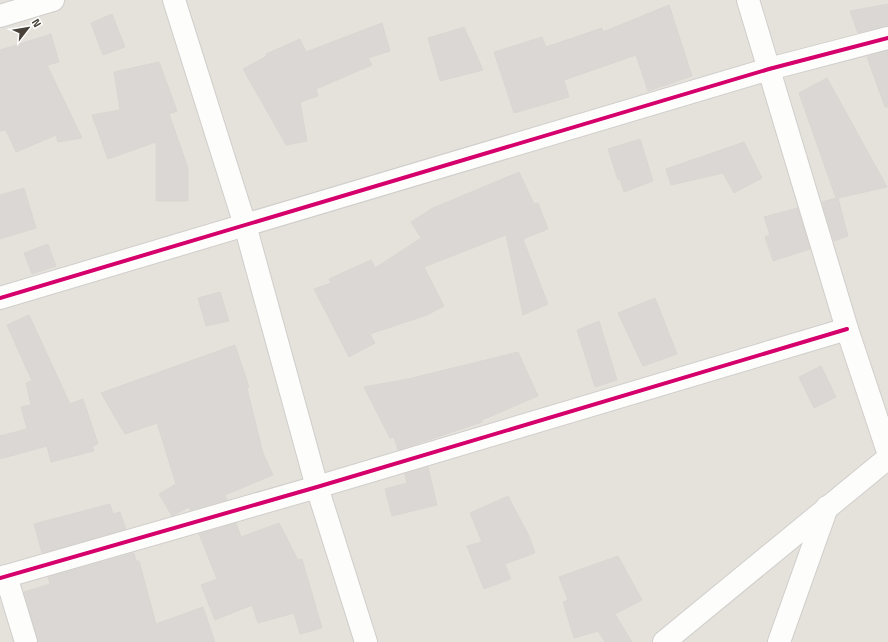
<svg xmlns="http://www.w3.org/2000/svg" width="888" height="642" font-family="'Titillium Web',sans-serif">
  <rect width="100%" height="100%" fill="#f2f0ed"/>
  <rect fill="#e5e1db" x="0" y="0" width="888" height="642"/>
  <g fill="#dad7d4" stroke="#dad7d3">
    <path d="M 888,4 L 888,26 L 858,33 L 850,11 Z"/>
    <path d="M 669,5 L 692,76 L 648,91 L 636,55 L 564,80 L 569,97 L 514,113 L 494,52 L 542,37 L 546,47 L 602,28 L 603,32 Z"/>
    <path d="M 112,14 L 125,47 L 103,55 L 91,23 Z"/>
    <path d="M 382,23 L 390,51 L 368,58 L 372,65 L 316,89 L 318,96 L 300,102 L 307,141 L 286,145 L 243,69 L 267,56 L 266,54 L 300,39 L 306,52 Z"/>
    <path d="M 464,27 L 483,70 L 440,81 L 428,38 Z"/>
    <path d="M 51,34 L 59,62 L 47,65 L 82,138 L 58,142 L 56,135 L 16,152 L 6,130 L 0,131 L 0,50 Z"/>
    <path d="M 888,51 L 888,107 L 885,107 L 867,57 Z"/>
    <path d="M 159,62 L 177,111 L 169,114 L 188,168 L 188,201 L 156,201 L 156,142 L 108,159 L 92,115 L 120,110 L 114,72 Z"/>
    <path d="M 827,78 L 887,187 L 838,198 L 848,236 L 834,241 L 822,202 L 836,198 L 799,93 Z"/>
    <path d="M 640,139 L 653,181 L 624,192 L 620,179 L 618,180 L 608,149 Z"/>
    <path d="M 744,142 L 762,178 L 734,193 L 723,173 L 671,185 L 666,169 Z"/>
    <path d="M 519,172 L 534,204 L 538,203 L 548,229 L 523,239 L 548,304 L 523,315 L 506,235 L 424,267 L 444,306 L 427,315 L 370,334 L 375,343 L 349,357 L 314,289 L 331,283 L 329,279 L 371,260 L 375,268 L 421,238 L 411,222 L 433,208 Z"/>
    <path d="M 24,188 L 36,228 L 0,239 L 0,195 Z"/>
    <path d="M 798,208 L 810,249 L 773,261 L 765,237 L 770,235 L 764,217 Z"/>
    <path d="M 48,244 L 56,266 L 32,274 L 24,253 Z"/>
    <path d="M 220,292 L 229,321 L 206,326 L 198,298 Z"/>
    <path d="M 655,298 L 677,354 L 643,366 L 618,313 Z"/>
    <path d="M 29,315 L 70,404 L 83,399 L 98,444 L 92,446 L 94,451 L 51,462 L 47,446 L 0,459 L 0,436 L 27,429 L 21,407 L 31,405 L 26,383 L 32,381 L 7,325 Z"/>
    <path d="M 599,321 L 617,380 L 595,387 L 577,330 Z"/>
    <path d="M 235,345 L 249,387 L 247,388 L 263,453 L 273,475 L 225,495 L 227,500 L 190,510 L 189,507 L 172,516 L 159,494 L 176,484 L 157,423 L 125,434 L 101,393 Z"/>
    <path d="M 518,352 L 538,396 L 482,420 L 482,422 L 398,450 L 394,437 L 390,438 L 364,387 L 408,379 Z"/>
    <path d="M 821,366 L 836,397 L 814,408 L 799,377 Z"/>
    <path d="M 428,467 L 437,505 L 392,516 L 385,489 L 407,483 L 405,474 Z"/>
    <path d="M 508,496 L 529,536 L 535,553 L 505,564 L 511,579 L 484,589 L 467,546 L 482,542 L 470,513 Z"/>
    <path d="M 110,504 L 113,514 L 120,512 L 126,529 L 42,553 L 34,524 Z"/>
    <path d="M 236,523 L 241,537 L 279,523 L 298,560 L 302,559 L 322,628 L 300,634 L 294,613 L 258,623 L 252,605 L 215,620 L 201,585 L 217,579 L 199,534 Z"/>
    <path d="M 134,553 L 136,561 L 139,561 L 156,624 L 203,607 L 215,642 L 38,642 L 24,592 L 50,584 L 48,577 Z"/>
    <path d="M 618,556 L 642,600 L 615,614 L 632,642 L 605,642 L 598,631 L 574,638 L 563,602 L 568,600 L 559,577 Z"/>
  </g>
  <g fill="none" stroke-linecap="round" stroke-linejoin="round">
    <g stroke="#d0cecb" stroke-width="24">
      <g id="street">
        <path d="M 174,0 L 245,225 L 317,487 L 366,642"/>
        <path d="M 748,0 L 847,329 L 888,452"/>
        <path d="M 0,16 L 53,0"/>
        <path d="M 0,298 L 769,69 L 888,38"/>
        <path d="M 6,576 L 26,642"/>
        <path d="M 0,578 L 317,487 L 847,329"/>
        <path d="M 664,642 L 888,458"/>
        <path d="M 779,642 L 827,507"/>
      </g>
    </g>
    <use href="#street" stroke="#fdfdfc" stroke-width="22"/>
    <g stroke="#fff" stroke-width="6">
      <g id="cycleway">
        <path d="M 0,298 L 769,69 L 888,38"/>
        <path d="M 0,578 L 317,487 L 847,329"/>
      </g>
    </g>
    <use href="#cycleway" stroke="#d6006c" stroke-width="4"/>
  </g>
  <g transform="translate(28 28) rotate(59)" stroke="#ffffff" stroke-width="3" paint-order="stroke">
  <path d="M0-3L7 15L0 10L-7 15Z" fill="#474139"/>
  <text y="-6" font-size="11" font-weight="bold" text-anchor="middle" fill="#474139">N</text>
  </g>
</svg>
